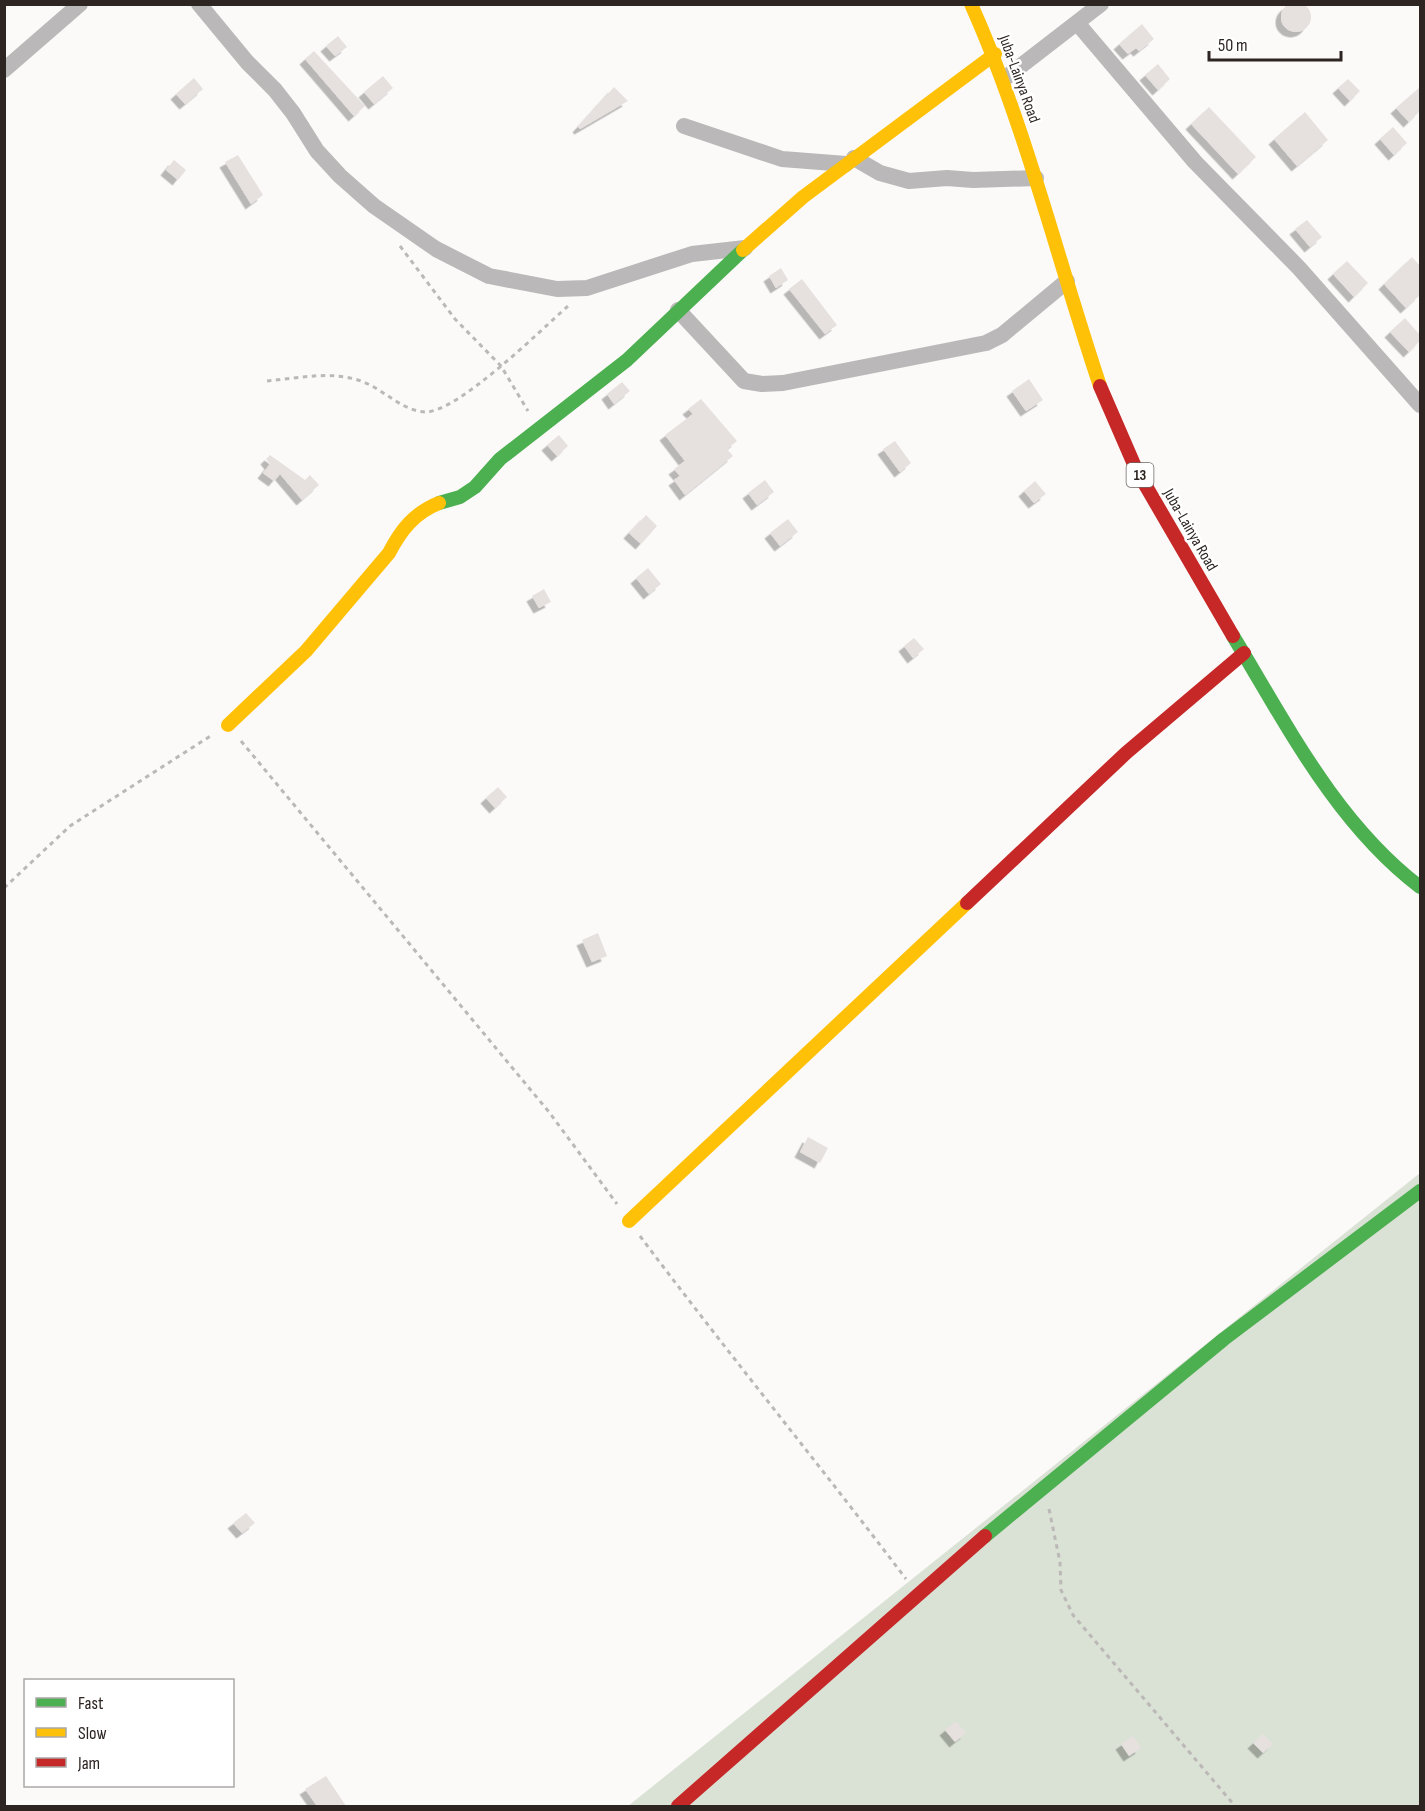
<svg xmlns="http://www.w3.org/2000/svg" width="1425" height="1811" font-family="'Sofia Sans Condensed',sans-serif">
  <defs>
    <filter id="shadow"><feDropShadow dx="-5.5" dy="5.5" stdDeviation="0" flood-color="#0004"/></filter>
  </defs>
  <rect width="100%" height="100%" fill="#fcfaf8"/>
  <path fill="#dae1d5" d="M 1420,1173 L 1420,1806 L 628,1806 Z"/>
  <g fill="#e6e1df" filter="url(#shadow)">
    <circle cx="1296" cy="17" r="15"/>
    <path d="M 1142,24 L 1154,39 L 1139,51 L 1136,48 L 1128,54 L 1119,44 Z"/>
    <path d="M 338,36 L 347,47 L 335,56 L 326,46 Z"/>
    <path d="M 314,51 L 365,106 L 354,116 L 305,59 Z"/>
    <path d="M 1158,64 L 1170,79 L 1158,90 L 1145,75 Z"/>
    <path d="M 383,76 L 393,88 L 374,104 L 364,92 Z"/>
    <path d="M 194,78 L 203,89 L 185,104 L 176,94 Z"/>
    <path d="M 1348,79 L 1360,91 L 1350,101 L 1338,88 Z"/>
    <path d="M 614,87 L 628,101 L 580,129 L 578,127 Z"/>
    <path d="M 1420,87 L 1420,111 L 1409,122 L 1396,108 Z"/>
    <path d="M 1209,107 L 1256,157 L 1238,174 L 1191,124 Z"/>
    <path d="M 1305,112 L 1328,140 L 1297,166 L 1274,139 Z"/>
    <path d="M 1393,127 L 1407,143 L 1394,155 L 1380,139 Z"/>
    <path d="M 238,155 L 263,195 L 251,204 L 225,162 Z"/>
    <path d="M 174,160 L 186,170 L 178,180 L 166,170 Z"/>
    <path d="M 1307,220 L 1322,237 L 1310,247 L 1295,229 Z"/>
    <path d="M 1412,257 L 1420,266 L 1420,295 L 1406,308 L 1384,284 Z"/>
    <path d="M 1347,261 L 1368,283 L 1354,297 L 1333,274 Z"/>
    <path d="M 781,268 L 788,280 L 776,288 L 769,276 Z"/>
    <path d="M 802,279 L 837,325 L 825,334 L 789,289 Z"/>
    <path d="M 1405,318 L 1420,335 L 1420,341 L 1409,352 L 1390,332 Z"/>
    <path d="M 1029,379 L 1043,400 L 1026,411 L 1012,391 Z"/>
    <path d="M 622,382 L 630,391 L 614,404 L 607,394 Z"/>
    <path d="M 701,399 L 737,441 L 727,449 L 733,456 L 685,495 L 674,480 L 680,476 L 674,469 L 685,461 L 665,435 L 693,414 L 688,409 Z"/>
    <path d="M 559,435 L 568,446 L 557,456 L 547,445 Z"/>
    <path d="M 895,441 L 911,463 L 900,472 L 883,449 Z"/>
    <path d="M 270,455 L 305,480 L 310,475 L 319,485 L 302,500 L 280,474 L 274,481 L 263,473 L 270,464 L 266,459 Z"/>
    <path d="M 765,480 L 774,492 L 757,505 L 748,493 Z"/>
    <path d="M 1035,481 L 1046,494 L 1034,503 L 1024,491 Z"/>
    <path d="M 646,515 L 657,526 L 641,544 L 629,533 Z"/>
    <path d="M 788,519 L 798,532 L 780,546 L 770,533 Z"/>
    <path d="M 648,568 L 661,584 L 649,594 L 636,578 Z"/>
    <path d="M 544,589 L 551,602 L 539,608 L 532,596 Z"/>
    <path d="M 914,638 L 924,649 L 913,658 L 904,646 Z"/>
    <path d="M 498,787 L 507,797 L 495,808 L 486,798 Z"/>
    <path d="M 598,933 L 607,956 L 592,962 L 582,940 Z"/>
    <path d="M 808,1137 L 828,1148 L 820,1163 L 800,1152 Z"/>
    <path d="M 246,1513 L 255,1523 L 242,1533 L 233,1523 Z"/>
    <path d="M 956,1721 L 966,1733 L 955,1742 L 945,1730 Z"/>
    <path d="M 1263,1734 L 1273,1744 L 1263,1753 L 1253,1743 Z"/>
    <path d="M 1133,1736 L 1141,1748 L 1129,1756 L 1121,1744 Z"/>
    <path d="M 326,1776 L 346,1806 L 317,1806 L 305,1789 Z"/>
  </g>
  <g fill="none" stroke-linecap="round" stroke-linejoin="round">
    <g stroke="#bbb8b7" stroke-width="3" stroke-dasharray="4.5 4.5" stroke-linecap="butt">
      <path d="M 400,246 L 455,319 L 501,366 L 528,411"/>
      <path d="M 267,381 C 300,378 337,369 368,384 C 387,393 404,411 425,412 C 457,413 542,329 568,306"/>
      <path d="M 241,741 L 549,1112 L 617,1204"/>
      <path d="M 4,888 L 70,826 L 212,735"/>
      <path d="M 640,1236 C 727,1352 819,1464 906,1579"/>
      <path d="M 1049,1509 L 1060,1562 L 1061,1590 L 1073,1615 L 1235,1806"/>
    </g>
    <g stroke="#bab8b8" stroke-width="16">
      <path d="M 199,4 L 247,62 L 275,90 L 293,113 L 317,151 L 340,176 L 374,206 L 436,249 L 489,276 L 557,289 L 587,288 L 692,254 L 745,248"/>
      <path d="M 1078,24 L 1195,162 L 1299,268 L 1420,405"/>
      <path d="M 4,70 L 80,4"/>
      <path d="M 1004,79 L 1101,4"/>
      <path d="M 684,126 L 782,159 L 846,164"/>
      <path d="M 854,158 L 880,173 L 909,181 L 947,178 L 973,180 L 1036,178"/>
      <path d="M 678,310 L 744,381 L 762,384 L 783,383 L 986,343 L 1002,335 L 1067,281"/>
    </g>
    <g stroke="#4caf50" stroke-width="14">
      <path d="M 439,503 L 460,497 L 475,487 L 500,459 L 627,360 L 743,250"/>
      <path d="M 1233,636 C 1287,725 1336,823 1420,887"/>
      <path d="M 985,1536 L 1224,1339 L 1420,1191"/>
    </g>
    <g stroke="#ffc107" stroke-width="14">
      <path d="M 971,4 C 1026,127 1057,258 1100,386"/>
      <path d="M 743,250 L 803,197 L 995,54"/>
      <path d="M 228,725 L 306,651 L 389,553 C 401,530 414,513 439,503"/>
      <path d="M 629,1221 L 967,903"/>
    </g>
    <g stroke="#c62828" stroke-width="14">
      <path d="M 1100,386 L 1136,469 L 1233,636"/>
      <path d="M 967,903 L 1126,753 L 1244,653"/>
      <path d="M 678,1806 L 985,1536"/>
    </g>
  </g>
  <g text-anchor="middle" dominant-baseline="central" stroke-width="5" stroke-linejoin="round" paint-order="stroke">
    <rect fill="#fff" stroke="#6c6664" stroke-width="1.5" x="1126.5" y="463" width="27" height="24" rx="4.5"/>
    <g font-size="15" font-weight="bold" fill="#2d2522">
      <text x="1140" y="475">13</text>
    </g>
    <g font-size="16" fill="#2d2522" stroke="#fff">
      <text transform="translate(1019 79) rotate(70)">Juba-Lainya Road</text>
      <text transform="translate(1190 530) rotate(60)">Juba-Lainya Road</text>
    </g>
  </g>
  <rect width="1425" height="1811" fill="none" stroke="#2d2522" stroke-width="12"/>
  <rect x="24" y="1679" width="210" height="108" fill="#ffffff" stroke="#aba8a7" stroke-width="1.5"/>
  <rect x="36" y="1698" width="30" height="9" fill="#4caf50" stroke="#aba8a7" stroke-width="1.5"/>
  <text x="78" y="1709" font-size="18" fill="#2d2522">Fast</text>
  <rect x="36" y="1728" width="30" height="9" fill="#ffc107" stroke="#aba8a7" stroke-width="1.5"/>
  <text x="78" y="1739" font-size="18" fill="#2d2522">Slow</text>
  <rect x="36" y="1758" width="30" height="9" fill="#c62828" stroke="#aba8a7" stroke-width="1.5"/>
  <text x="78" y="1769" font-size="18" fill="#2d2522">Jam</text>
  <path d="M1209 51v9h132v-9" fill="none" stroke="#2d2522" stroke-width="3"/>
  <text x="1218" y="51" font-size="18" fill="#2d2522" stroke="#ffffff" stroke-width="4.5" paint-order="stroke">50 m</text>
</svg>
